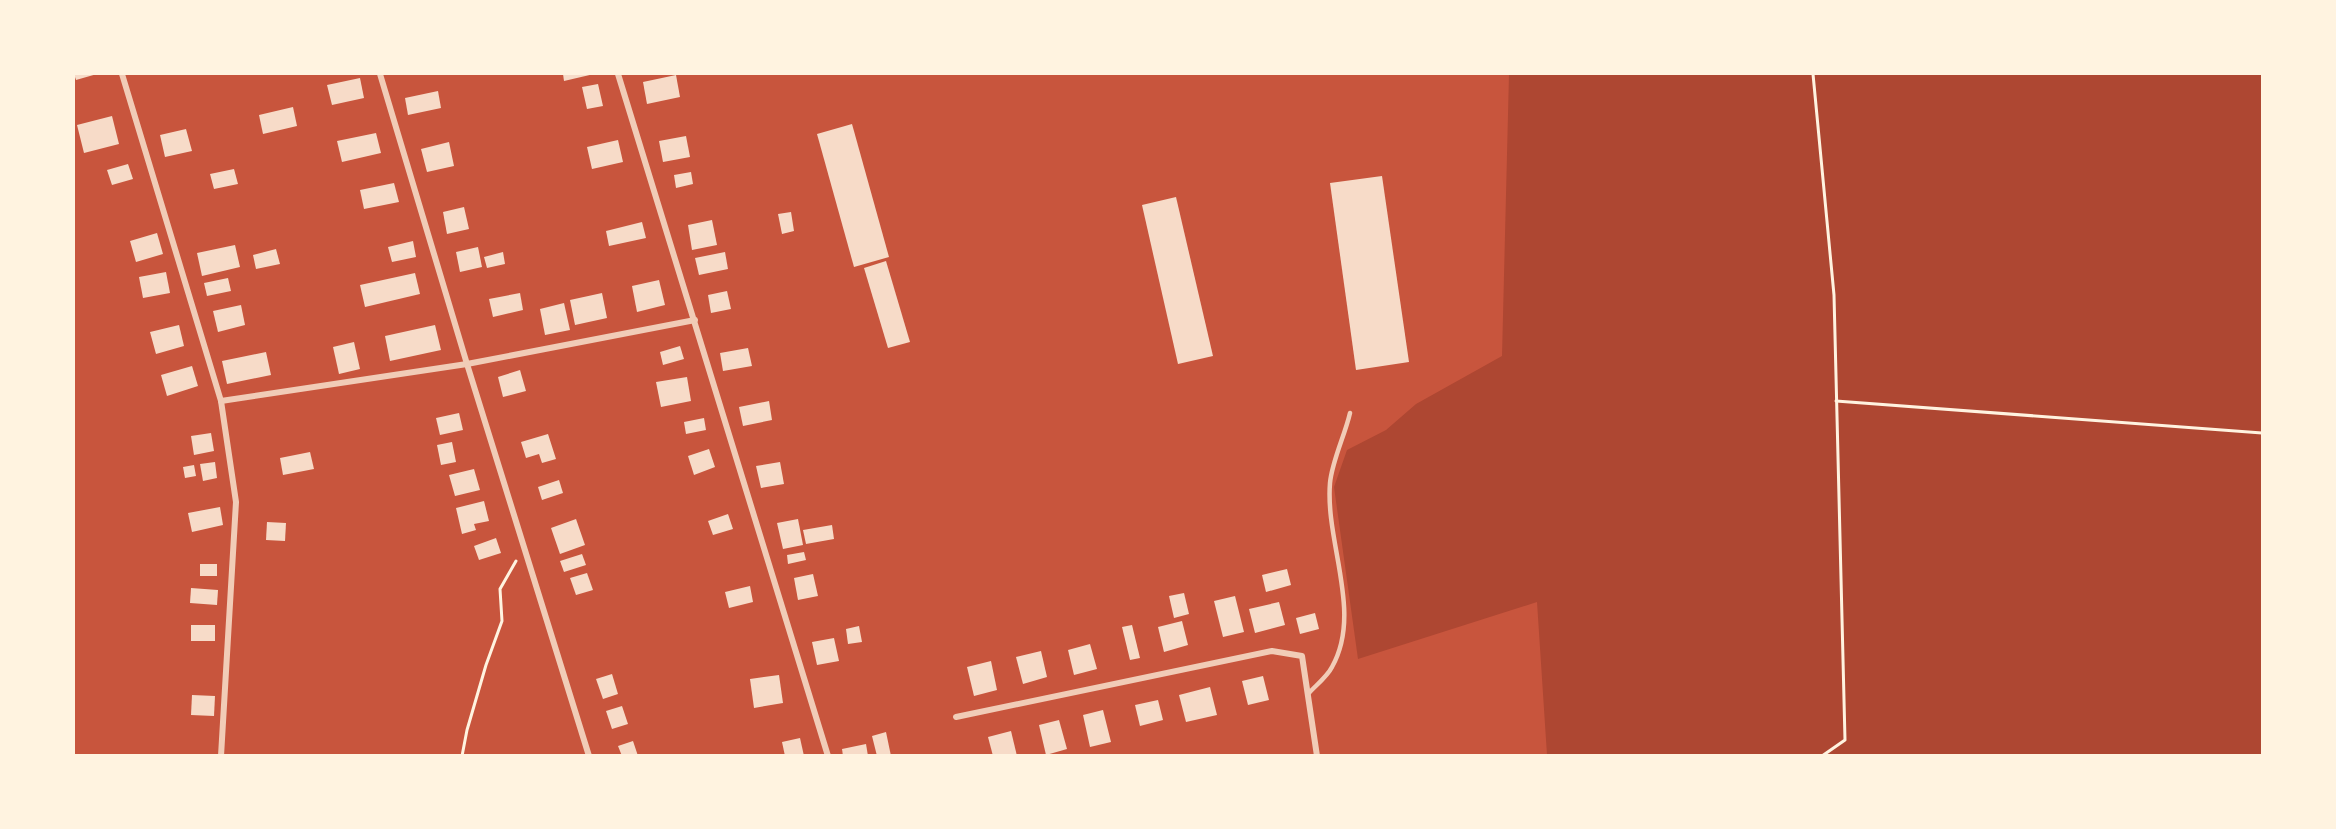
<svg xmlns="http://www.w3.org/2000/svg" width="2336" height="829" font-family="'IBM Plex Sans',sans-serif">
  <rect width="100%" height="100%" fill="#c8553d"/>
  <path fill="#ae4732" d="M 1509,74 L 2262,74 L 2262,755 L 1547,755 L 1537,602 L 1358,659 L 1334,487 L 1347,450 L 1386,430 L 1416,404 L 1502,356 Z"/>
  <g fill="#f7dbc8">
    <path d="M 74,74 L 97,74 L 76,80 Z"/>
    <path d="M 563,74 L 594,74 L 564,81 Z"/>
    <path d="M 676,75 L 680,97 L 647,104 L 643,82 Z"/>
    <path d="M 360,78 L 364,98 L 332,105 L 327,85 Z"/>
    <path d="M 598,84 L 603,106 L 587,109 L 582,87 Z"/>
    <path d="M 438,91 L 441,108 L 408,115 L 405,98 Z"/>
    <path d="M 293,107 L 297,126 L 263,134 L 259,115 Z"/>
    <path d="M 112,116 L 119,144 L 84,153 L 77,125 Z"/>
    <path d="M 852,124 L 889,257 L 854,267 L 817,134 Z"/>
    <path d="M 186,129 L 192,151 L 165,157 L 160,135 Z"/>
    <path d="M 376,133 L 381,153 L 342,162 L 337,141 Z"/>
    <path d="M 686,136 L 690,157 L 663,162 L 659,141 Z"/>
    <path d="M 618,140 L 623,162 L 592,169 L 587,147 Z"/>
    <path d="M 449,142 L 454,166 L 427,172 L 421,149 Z"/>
    <path d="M 128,164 L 133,179 L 112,185 L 107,170 Z"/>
    <path d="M 234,169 L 238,184 L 214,189 L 210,174 Z"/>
    <path d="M 691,172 L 693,184 L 676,188 L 674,175 Z"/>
    <path d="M 1382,176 L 1409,362 L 1356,370 L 1330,183 Z"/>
    <path d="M 394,183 L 399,202 L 364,209 L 360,190 Z"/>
    <path d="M 1176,197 L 1213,356 L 1178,364 L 1142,205 Z"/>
    <path d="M 464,207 L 469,229 L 447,234 L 443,212 Z"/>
    <path d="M 791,212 L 794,231 L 782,234 L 778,214 Z"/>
    <path d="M 712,220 L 717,245 L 692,250 L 688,225 Z"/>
    <path d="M 642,222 L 646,238 L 609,246 L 606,231 Z"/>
    <path d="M 157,233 L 163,254 L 136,262 L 130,241 Z"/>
    <path d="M 413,241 L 416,257 L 392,262 L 388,247 Z"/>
    <path d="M 235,245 L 240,267 L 202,276 L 197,253 Z"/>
    <path d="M 478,247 L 482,267 L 460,272 L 456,252 Z"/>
    <path d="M 276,249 L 280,264 L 256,269 L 253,255 Z"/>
    <path d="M 503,252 L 505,264 L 487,268 L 484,257 Z"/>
    <path d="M 725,252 L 728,269 L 699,275 L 695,258 Z"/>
    <path d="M 886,261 L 910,342 L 888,348 L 864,268 Z"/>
    <path d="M 166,272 L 170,293 L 143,298 L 139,277 Z"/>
    <path d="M 415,273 L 420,294 L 365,307 L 360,285 Z"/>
    <path d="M 228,278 L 231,291 L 207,296 L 204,283 Z"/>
    <path d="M 659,280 L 665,305 L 637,312 L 632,286 Z"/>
    <path d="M 727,291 L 731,309 L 711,313 L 708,295 Z"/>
    <path d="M 520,293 L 523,310 L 493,317 L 489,299 Z"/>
    <path d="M 602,293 L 607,318 L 575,325 L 570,300 Z"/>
    <path d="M 564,303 L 570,330 L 545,335 L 540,309 Z"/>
    <path d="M 241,305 L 245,325 L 218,332 L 213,311 Z"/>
    <path d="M 179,325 L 184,346 L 156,354 L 150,332 Z"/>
    <path d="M 435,325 L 441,350 L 390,361 L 385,336 Z"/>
    <path d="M 354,342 L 360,369 L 339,374 L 333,347 Z"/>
    <path d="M 680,346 L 684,359 L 663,365 L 660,352 Z"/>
    <path d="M 748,348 L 752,366 L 723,371 L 720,353 Z"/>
    <path d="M 266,352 L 271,375 L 227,384 L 222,361 Z"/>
    <path d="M 192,366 L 198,386 L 167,396 L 161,375 Z"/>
    <path d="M 520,370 L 526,391 L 503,397 L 498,377 Z"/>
    <path d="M 687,377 L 691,401 L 661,407 L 656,382 Z"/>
    <path d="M 769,401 L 772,420 L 743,426 L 739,407 Z"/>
    <path d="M 459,413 L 463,430 L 440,435 L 436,418 Z"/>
    <path d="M 704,418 L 706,430 L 686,434 L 684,422 Z"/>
    <path d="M 211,433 L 214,451 L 194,455 L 191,436 Z"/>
    <path d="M 548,434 L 556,459 L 542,463 L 539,454 L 526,458 L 521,442 Z"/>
    <path d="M 452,442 L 456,462 L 441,465 L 437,445 Z"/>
    <path d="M 709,449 L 715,467 L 694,475 L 688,456 Z"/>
    <path d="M 310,452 L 314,469 L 283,475 L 280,458 Z"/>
    <path d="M 215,462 L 217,478 L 203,481 L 200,464 Z"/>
    <path d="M 780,462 L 784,484 L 761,488 L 756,466 Z"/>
    <path d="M 194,465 L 196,476 L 185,478 L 183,467 Z"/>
    <path d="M 474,469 L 480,490 L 455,496 L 449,475 Z"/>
    <path d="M 559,480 L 563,493 L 542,500 L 538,487 Z"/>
    <path d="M 484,501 L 489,521 L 474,524 L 476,530 L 462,534 L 456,508 Z"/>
    <path d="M 220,507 L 223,525 L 192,532 L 188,513 Z"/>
    <path d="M 728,514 L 733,529 L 713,535 L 708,521 Z"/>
    <path d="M 576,519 L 585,545 L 560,554 L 551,528 Z"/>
    <path d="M 798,519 L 803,545 L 783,549 L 777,523 Z"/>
    <path d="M 267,522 L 286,523 L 285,541 L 266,540 Z"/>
    <path d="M 832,525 L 834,539 L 806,544 L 803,530 Z"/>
    <path d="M 496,538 L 501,553 L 479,560 L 474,546 Z"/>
    <path d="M 804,552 L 806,560 L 788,564 L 787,555 Z"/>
    <path d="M 582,554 L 586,565 L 564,572 L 560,561 Z"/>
    <rect x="200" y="564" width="17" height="12"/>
    <path d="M 1287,569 L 1291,585 L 1266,592 L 1262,575 Z"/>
    <path d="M 587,573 L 593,590 L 576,595 L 570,578 Z"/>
    <path d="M 813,574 L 818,596 L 798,600 L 794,578 Z"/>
    <path d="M 750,586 L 753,602 L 729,608 L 725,592 Z"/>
    <path d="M 191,588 L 218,590 L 217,605 L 190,603 Z"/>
    <path d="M 1184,593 L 1189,614 L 1174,618 L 1169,596 Z"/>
    <path d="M 1235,596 L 1244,632 L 1223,637 L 1214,601 Z"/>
    <path d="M 1279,602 L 1285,625 L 1255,633 L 1249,609 Z"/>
    <path d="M 1315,613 L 1319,629 L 1300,634 L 1296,618 Z"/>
    <path d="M 1182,621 L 1188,645 L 1164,652 L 1158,627 Z"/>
    <rect x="191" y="625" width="24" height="16"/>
    <path d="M 1132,625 L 1140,658 L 1130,660 L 1122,627 Z"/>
    <path d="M 859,626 L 862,642 L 848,644 L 846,629 Z"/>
    <path d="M 834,638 L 839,661 L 817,665 L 812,642 Z"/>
    <path d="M 1090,644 L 1097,669 L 1074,675 L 1068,650 Z"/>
    <path d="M 1041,651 L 1047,677 L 1023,684 L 1016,657 Z"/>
    <path d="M 991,661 L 997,690 L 974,696 L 967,667 Z"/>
    <path d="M 612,674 L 618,694 L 603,699 L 596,679 Z"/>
    <path d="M 779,675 L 783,703 L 754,708 L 750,679 Z"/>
    <path d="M 1263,676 L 1269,700 L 1248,705 L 1242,681 Z"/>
    <path d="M 1210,687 L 1217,715 L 1186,722 L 1179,695 Z"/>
    <path d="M 192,695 L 215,696 L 214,716 L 191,715 Z"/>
    <path d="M 1158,700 L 1163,720 L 1140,726 L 1135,705 Z"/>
    <path d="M 622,706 L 628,724 L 612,729 L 606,711 Z"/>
    <path d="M 1103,710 L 1111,742 L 1090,747 L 1083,715 Z"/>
    <path d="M 1059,720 L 1067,749 L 1046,755 L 1039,725 Z"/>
    <path d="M 1011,731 L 1017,756 L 993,756 L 988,737 Z"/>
    <path d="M 886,732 L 891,756 L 877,756 L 872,736 Z"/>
    <path d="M 800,738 L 804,756 L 785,756 L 782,742 Z"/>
    <path d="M 633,741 L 638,756 L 622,756 L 618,746 Z"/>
    <path d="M 866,744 L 868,756 L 843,756 L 842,749 Z"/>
  </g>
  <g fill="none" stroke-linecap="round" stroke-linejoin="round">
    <g stroke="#fff3e0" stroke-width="3">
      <path d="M 1813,74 L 1834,295 L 1845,740 L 1822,756"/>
      <path d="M 1836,401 L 2262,433"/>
      <path d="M 462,756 L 467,730 L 486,665 L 502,621 L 500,589 L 516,561"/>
    </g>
    <path stroke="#f1ccb7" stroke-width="4.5" d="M 1308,694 C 1315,686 1327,677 1332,667 C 1363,612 1325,543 1330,483 C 1332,461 1345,435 1350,413"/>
    <g stroke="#f1ccb7" stroke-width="6">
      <path d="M 122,74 L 221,401 L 236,502 L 221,756"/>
      <path d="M 380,74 L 467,364 L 589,756"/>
      <path d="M 618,74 L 828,756"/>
      <path d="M 221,401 L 467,364 L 695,320"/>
      <path d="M 956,717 L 1272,651 L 1302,656 L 1317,756"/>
    </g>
  </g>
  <rect width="2336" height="829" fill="none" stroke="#fff3e0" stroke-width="150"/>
</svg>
